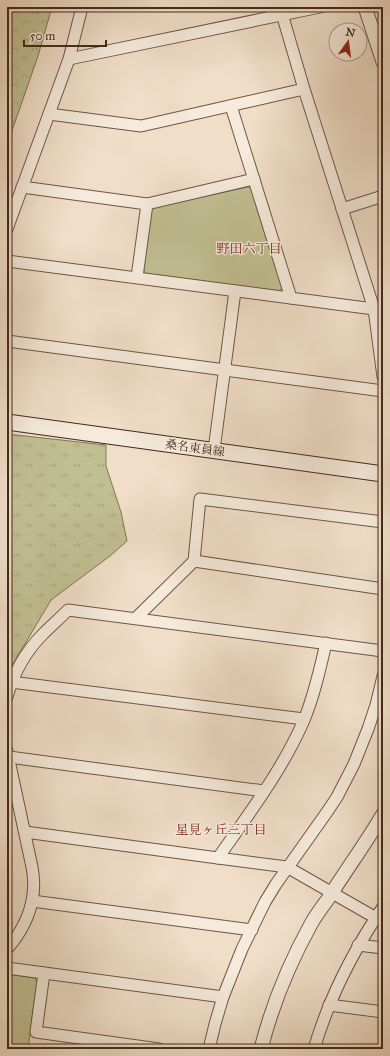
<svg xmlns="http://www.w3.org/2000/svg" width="390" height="1056" font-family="'IM FELL Great Primer','Noto Serif JP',serif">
  <defs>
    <pattern id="grass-tufts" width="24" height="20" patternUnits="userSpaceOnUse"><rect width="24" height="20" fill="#c0bf92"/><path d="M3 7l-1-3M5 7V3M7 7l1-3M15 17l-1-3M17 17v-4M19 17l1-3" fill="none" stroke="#a6a47d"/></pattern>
    <pattern id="forest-crowns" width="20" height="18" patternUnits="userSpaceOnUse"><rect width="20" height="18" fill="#c0bf92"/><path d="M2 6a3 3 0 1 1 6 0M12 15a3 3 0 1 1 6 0" fill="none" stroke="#a6a47d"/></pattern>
  </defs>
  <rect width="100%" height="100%" fill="#f0dec8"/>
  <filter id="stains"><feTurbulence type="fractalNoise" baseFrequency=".005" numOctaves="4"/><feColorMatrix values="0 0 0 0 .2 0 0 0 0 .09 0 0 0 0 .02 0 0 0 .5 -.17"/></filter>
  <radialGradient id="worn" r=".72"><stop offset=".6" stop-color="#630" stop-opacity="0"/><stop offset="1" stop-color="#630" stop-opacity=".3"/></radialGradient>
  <path fill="url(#grass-tufts)" stroke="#827456" d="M 7,434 L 106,445 L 106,466 L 121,512 L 127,541 L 110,556 L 51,600 L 7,674 Z"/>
  <path fill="url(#forest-crowns)" stroke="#827456" d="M 7,7 L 52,7 L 38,56 L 7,145 Z"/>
  <g fill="#c0bf92" stroke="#827456">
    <path d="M 248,187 L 252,188 L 282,287 L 280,291 L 147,274 L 143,269 L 151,211 L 155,207 Z"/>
    <path d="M 7,974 L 35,978 L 37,982 L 28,1049 L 7,1049 Z"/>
  </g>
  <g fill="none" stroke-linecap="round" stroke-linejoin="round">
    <g stroke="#6e5646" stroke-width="13">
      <g id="minor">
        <path d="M 280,7 L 304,89 L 374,309 L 383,377"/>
        <path d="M 69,59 L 320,7"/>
        <path d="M 231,106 L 291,298"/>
        <path d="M 49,114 L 141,126 L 304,89"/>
        <path d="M 22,187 L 147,204 L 254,179"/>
        <path d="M 342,209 L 383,196"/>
        <path d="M 7,229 L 69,59 L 82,7"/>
        <path d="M 7,261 L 374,309"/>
        <path d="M 137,277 L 147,204"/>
        <path d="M 7,341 L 383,391"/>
        <path d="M 214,450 L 235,291"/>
        <path d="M 194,561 L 383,589"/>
        <path d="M 136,618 L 194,561 L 200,499 L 383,522"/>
        <path d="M 11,682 L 304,719"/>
        <path d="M 7,697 C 14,672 25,652 43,634 C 51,626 60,618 68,610 L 383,651"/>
        <path d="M 9,757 L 264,791"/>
        <path d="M 25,832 L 218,858 L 287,867 L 376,918"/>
        <path d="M 218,858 C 248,815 283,769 304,720 C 314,696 320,669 326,643"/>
        <path d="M 32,901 L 252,930"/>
        <path d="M 358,945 L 383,948"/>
        <path d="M 7,949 C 27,926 38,898 32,867 L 7,751"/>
        <path d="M 7,968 L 223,997"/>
        <path d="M 44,973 L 36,1032 L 159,1049"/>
        <path d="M 329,1005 L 383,1012"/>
        <path d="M 209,1049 L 215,1024 L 223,997 L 242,949 L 265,902 L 276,884 L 327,812 L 337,797 L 354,764 L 368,729 L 376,705 L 383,676"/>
        <path d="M 314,1049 C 329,998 353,951 383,907"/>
      </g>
    </g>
    <g stroke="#6e5646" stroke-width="15">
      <g id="tertiary">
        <path d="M 365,7 L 383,62"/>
        <path d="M 261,1049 C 272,1005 289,964 311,924 C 316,915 322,907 328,899 C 346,870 366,843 383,814"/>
      </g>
    </g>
    <g stroke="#43291b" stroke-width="17">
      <path id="secondary" d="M 7,422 L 383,474"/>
    </g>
    <use href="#minor" stroke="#f5eadb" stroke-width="11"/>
    <use href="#tertiary" stroke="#f5eadb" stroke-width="13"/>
    <use href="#secondary" stroke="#f5eadb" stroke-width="15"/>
  </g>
  <g text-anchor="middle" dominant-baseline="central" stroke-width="3" stroke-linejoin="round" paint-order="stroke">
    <g font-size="12" fill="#43291b" stroke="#f5eadb">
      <text transform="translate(195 448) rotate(8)">桑名東員線</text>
    </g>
    <g font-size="13" fill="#7a1f14" stroke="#f5eadb">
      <text x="249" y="249">野田六丁目</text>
      <text x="221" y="830">星見ヶ丘三丁目</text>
    </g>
  </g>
  <rect width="390" height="1056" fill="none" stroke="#f0dec8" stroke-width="24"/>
  <rect x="8" y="8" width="374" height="1040" fill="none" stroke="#43291b" stroke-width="2"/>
  <rect x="12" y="12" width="366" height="1032" fill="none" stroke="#43291b"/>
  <g transform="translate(348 42) rotate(14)"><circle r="19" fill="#f5eadb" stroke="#ae9d8e"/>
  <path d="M0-3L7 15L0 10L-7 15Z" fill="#8f2418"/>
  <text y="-6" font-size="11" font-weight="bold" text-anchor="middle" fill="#43291b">N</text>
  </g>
  <path d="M24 40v6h82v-6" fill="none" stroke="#43291b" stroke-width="2"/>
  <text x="30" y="40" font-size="12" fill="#43291b" stroke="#f5eadb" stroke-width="3" paint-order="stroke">50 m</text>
  <rect width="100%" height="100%" filter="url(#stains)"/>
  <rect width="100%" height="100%" fill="url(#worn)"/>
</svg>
